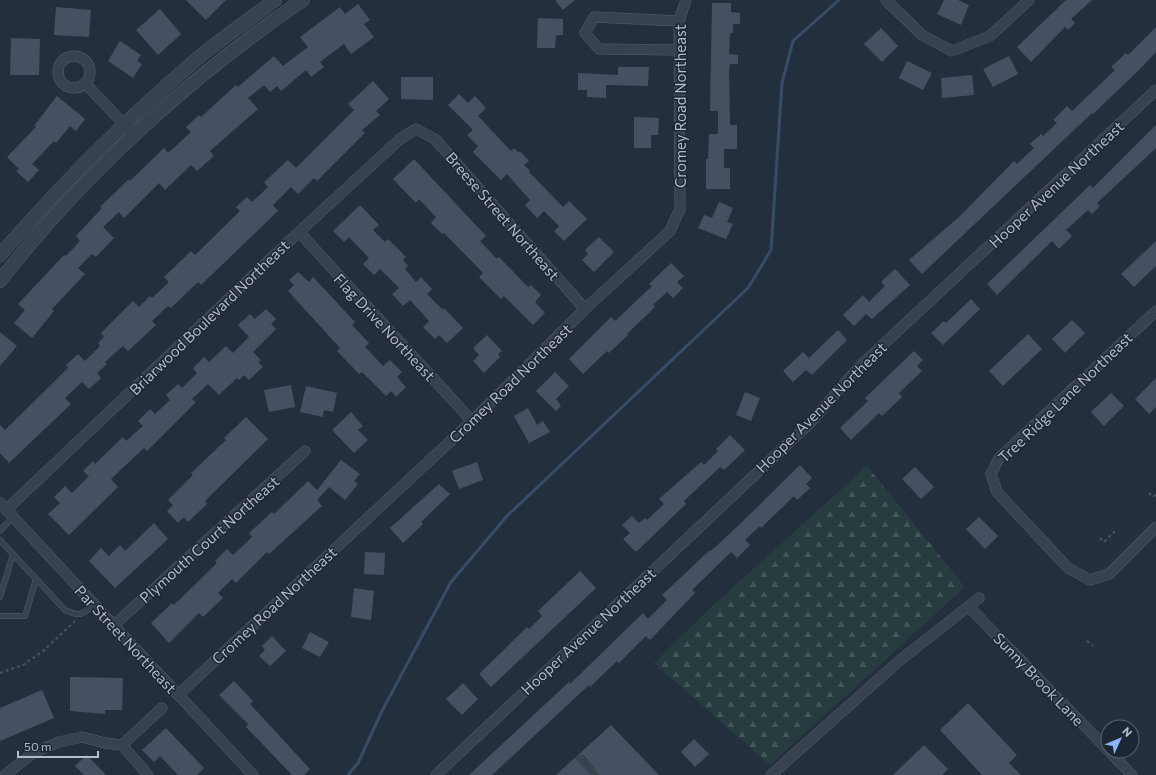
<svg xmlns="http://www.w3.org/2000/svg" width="1156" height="775" font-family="Commissioner,sans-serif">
  <defs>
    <pattern id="forest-firs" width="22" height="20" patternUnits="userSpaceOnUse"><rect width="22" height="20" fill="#263c3f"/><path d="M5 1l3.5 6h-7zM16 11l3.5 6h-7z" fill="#435659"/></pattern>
  </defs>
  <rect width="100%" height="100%" fill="#242f3e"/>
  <path fill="url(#forest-firs)" d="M 867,466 L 965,587 L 770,765 L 654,663 L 707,611 Z"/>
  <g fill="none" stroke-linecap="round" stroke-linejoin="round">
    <path stroke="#394c67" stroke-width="3" d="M 348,775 L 358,763 L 382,711 L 451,582 L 507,516 L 748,288 L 771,250 L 782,83 L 793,41 L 839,0"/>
  </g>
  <g fill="#455162">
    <path d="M 186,0 L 226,0 L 206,20 Z"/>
    <path d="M 555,0 L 575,0 L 563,10 Z"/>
    <path d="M 944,0 L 958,0 L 969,5 L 961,25 L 937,14 Z"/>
    <path d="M 1066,0 L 1092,0 L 1071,19 L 1075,23 L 1068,30 L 1065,27 L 1031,62 L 1017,47 Z"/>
    <path d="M 712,3 L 731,3 L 731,12 L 740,13 L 740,24 L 733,24 L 733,33 L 730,33 L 729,54 L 738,55 L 738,64 L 730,64 L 729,72 L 730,125 L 737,125 L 737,149 L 724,149 L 724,168 L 730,168 L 730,189 L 706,189 L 706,159 L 708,159 L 709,134 L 718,134 L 718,111 L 710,111 Z"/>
    <path d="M 358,4 L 370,20 L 364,24 L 374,37 L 351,54 L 344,44 L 320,62 L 324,67 L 311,77 L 306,70 L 281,91 L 277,86 L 270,92 L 264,85 L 248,98 L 258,109 L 210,151 L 214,156 L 197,171 L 191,165 L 165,190 L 159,183 L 124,218 L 119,212 L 103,227 L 114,238 L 96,257 L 92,254 L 78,268 L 85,274 L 52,309 L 54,311 L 32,338 L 14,323 L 25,310 L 18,304 L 64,255 L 66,256 L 80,241 L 76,236 L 102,208 L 100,207 L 129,179 L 130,181 L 164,148 L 168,153 L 191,132 L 186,127 L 199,115 L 201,117 L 236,85 L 238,87 L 274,56 L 283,66 L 308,47 L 300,37 L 340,7 L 345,14 Z"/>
    <path d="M 56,7 L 91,10 L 89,37 L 54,35 Z"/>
    <path d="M 160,9 L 181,34 L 158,55 L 136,30 Z"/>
    <path d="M 538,18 L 563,19 L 563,35 L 556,35 L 555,48 L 537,48 Z"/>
    <path d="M 1156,27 L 1156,52 L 1141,68 L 1093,114 L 1092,113 L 922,274 L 909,260 L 959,217 L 1014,161 L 1017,164 L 1034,148 L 1030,144 L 1041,134 L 1043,136 L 1057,123 L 1053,120 L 1067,106 L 1072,111 L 1115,70 L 1111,67 L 1126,53 L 1128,55 Z"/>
    <path d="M 881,28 L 898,46 L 882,62 L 864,44 Z"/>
    <path d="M 11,38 L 40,39 L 39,75 L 10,75 Z"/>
    <path d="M 120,41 L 141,55 L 137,61 L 142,64 L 133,78 L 108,61 Z"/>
    <path d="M 1009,56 L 1018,74 L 993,87 L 983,69 Z"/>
    <path d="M 907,61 L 932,73 L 923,90 L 899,78 Z"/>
    <path d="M 618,67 L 649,67 L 648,86 L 606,85 L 606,98 L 587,97 L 587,90 L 578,90 L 578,73 L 618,75 Z"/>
    <path d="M 972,75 L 974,95 L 942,98 L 941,78 Z"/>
    <path d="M 401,77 L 433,77 L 433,100 L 401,99 Z"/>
    <path d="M 373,81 L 389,99 L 376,111 L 380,115 L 362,130 L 365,133 L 317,181 L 314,178 L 298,194 L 291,187 L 273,205 L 278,211 L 201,285 L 198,282 L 171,308 L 168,306 L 152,321 L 156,325 L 128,351 L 123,346 L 105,362 L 107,364 L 97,373 L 101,378 L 89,389 L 82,382 L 65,398 L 71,404 L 9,463 L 0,453 L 0,425 L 5,430 L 68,368 L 66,365 L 78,354 L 85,361 L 100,346 L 98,343 L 104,337 L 101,333 L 133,301 L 139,307 L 150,296 L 152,298 L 169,282 L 164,277 L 191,251 L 195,255 L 240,211 L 236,207 L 247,197 L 252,202 L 268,187 L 264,182 L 288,160 L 296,168 L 354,110 L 348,104 Z"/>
    <path d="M 459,94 L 468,103 L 475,96 L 486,108 L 478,116 L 511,151 L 514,148 L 519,153 L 520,151 L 529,161 L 524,165 L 530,171 L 529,172 L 563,207 L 569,201 L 587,219 L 564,241 L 554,231 L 559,226 L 544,211 L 537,218 L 525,205 L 530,200 L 507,174 L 501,180 L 473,152 L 478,146 L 467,135 L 473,130 L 448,105 Z"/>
    <path d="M 57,96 L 85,119 L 76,131 L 70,126 L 56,143 L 54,141 L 32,164 L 39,170 L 28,182 L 16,171 L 19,169 L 7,157 L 36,127 L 34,126 Z"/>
    <path d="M 634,117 L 659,118 L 658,135 L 651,135 L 651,148 L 634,148 Z"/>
    <path d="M 1156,125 L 1156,148 L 1097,203 L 1100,206 L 1092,214 L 1088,210 L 1066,230 L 1072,236 L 1059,249 L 1052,241 L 997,295 L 987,284 L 1090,185 L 1093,188 Z"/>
    <path d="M 414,159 L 486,236 L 480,241 L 497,259 L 499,257 L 528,287 L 531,285 L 541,295 L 535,302 L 545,313 L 533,325 L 504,296 L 501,299 L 479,277 L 483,273 L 444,233 L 442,234 L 431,223 L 436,217 L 419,199 L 416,203 L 393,179 Z"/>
    <path d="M 719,202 L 733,208 L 727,222 L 733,224 L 726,239 L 698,228 L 704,215 L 712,218 Z"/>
    <path d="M 360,205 L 379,225 L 373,230 L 385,242 L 388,239 L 406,257 L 403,260 L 408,266 L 405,269 L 416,282 L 421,277 L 432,289 L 427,294 L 442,309 L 444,308 L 463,328 L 447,343 L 439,335 L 435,339 L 423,327 L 429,321 L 410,300 L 403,306 L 392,294 L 399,288 L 380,269 L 374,275 L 363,264 L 369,258 L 349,237 L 344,242 L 333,231 Z"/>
    <path d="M 599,237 L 614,252 L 594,272 L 582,260 L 588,254 L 585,250 Z"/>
    <path d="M 1156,241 L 1156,266 L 1134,287 L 1121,274 Z"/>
    <path d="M 671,263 L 684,276 L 677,282 L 683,288 L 673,298 L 667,292 L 653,305 L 655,307 L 627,334 L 628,335 L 609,353 L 607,351 L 583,374 L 569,359 L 611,317 L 615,321 L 652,286 L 649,284 Z"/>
    <path d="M 895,269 L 910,285 L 872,319 L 866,314 L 854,326 L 843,315 L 863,295 L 869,302 L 885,286 L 881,282 Z"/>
    <path d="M 298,272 L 309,282 L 313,277 L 355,322 L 352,325 L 369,343 L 365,347 L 383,366 L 390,360 L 402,372 L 397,377 L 406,387 L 396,397 L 391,391 L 386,396 L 362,372 L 359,374 L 337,351 L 340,348 L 288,291 L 294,285 L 289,280 Z"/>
    <path d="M 971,299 L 980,309 L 943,345 L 931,333 L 944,321 L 946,323 Z"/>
    <path d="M 266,309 L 276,319 L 271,324 L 276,329 L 253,352 L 261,360 L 258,362 L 263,367 L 249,380 L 244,375 L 239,380 L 237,378 L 219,395 L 208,384 L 192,399 L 196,402 L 147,451 L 144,448 L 111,479 L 118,487 L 69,535 L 48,514 L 60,503 L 54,497 L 65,486 L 72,493 L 89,476 L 83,471 L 93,461 L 95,464 L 123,437 L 126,441 L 143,426 L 138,421 L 150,409 L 155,414 L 170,400 L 166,395 L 178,384 L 182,388 L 197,373 L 193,368 L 204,357 L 209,362 L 226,346 L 233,353 L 249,337 L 238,325 L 250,314 L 255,319 Z"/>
    <path d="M 1072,320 L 1085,333 L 1065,353 L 1052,339 Z"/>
    <path d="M 838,330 L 847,340 L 812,375 L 806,370 L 793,382 L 783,371 L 803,352 L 809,358 Z"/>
    <path d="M 0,332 L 17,346 L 0,366 Z"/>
    <path d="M 1028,334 L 1042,349 L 1003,386 L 989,371 Z"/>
    <path d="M 487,335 L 502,351 L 498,354 L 500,357 L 484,373 L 473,361 L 479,355 L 473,348 Z"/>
    <path d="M 914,351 L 923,360 L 917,366 L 922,371 L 899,393 L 902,397 L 882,416 L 879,413 L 851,440 L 840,428 L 868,401 L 865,398 Z"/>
    <path d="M 555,372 L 569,386 L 556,399 L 561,406 L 556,411 L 536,391 Z"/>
    <path d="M 1156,378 L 1156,407 L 1149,414 L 1135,399 Z"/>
    <path d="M 291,385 L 295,407 L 269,412 L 264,390 Z"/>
    <path d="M 306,386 L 337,393 L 333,412 L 324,410 L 323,417 L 300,412 Z"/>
    <path d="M 745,392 L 760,398 L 751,421 L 736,415 Z"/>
    <path d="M 1111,393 L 1124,406 L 1104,426 L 1091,412 Z"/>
    <path d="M 528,408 L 537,425 L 543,421 L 550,432 L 529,443 L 514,416 Z"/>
    <path d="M 351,412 L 363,426 L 358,430 L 368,440 L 354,453 L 332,430 Z"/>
    <path d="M 246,417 L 268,439 L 205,501 L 207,504 L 188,522 L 184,517 L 178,523 L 167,511 L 173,505 L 168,500 L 193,475 L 191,473 L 226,440 L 224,438 Z"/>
    <path d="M 730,435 L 745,450 L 724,470 L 720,467 L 684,501 L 686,504 L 636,552 L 623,539 L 630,533 L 622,525 L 632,516 L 639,523 L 645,518 L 647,520 L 664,504 L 659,499 L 701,462 L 704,465 L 718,451 L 716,449 Z"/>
    <path d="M 341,460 L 360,474 L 354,481 L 358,484 L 345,500 L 329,487 L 317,500 L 322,506 L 269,554 L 267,552 L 236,583 L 232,579 L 218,593 L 223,598 L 203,617 L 199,613 L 169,643 L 151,623 L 172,603 L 174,605 L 217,563 L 215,561 L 227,549 L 233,555 L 252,537 L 249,533 L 272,512 L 274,514 L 308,481 L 317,490 Z"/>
    <path d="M 477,462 L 483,480 L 459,489 L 452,471 Z"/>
    <path d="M 800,465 L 812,478 L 806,484 L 810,488 L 797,500 L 794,496 L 761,528 L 760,526 L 745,540 L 750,545 L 737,558 L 731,552 L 692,590 L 695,593 L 650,640 L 646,636 L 619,663 L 617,661 L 590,687 L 589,685 L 492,775 L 469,775 L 569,682 L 570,684 L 643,613 L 648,619 L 667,600 L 662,595 L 710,550 L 711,551 L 741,523 Z"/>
    <path d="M 915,467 L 934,487 L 921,499 L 902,479 Z"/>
    <path d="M 439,484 L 450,494 L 421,522 L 423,524 L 403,543 L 390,528 Z"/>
    <path d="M 979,517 L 998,536 L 985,549 L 966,529 Z"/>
    <path d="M 154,523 L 168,539 L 115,588 L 89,561 L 101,548 L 109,556 L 120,545 L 125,551 Z"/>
    <path d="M 365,552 L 385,553 L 384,575 L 364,574 Z"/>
    <path d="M 580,571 L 596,588 L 491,687 L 479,674 L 527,627 L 529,629 L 542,616 L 538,611 Z"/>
    <path d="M 354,588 L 374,591 L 371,620 L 351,617 Z"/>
    <path d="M 310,632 L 329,642 L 320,657 L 302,648 Z"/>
    <path d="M 272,636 L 286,651 L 270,666 L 259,656 L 265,650 L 262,646 Z"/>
    <path d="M 70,677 L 123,678 L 122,710 L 105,710 L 105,714 L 70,711 Z"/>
    <path d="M 234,681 L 253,701 L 250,704 L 310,769 L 304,775 L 292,775 L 246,727 L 248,724 L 219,695 Z"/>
    <path d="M 463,683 L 478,699 L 462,715 L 446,699 Z"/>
    <path d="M 42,690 L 54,718 L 0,741 L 0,708 Z"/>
    <path d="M 968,703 L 1017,755 L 1009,763 L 1021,775 L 982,775 L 940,730 Z"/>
    <path d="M 611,725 L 659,775 L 600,775 L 584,756 L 580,755 L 577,757 L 577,760 L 591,775 L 556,775 Z"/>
    <path d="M 166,728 L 204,768 L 197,775 L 178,775 L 160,756 L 154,762 L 142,750 Z"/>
    <path d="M 694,739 L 709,754 L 695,767 L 681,752 Z"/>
    <path d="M 924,745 L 948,769 L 942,775 L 893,775 Z"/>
    <path d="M 87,755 L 106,775 L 84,775 L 75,766 Z"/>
  </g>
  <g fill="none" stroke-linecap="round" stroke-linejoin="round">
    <g stroke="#565f6c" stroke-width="6">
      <g id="service">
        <path d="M 0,531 L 13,517"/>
        <path d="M 0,540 L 65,610 C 80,617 82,615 94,605"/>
        <path d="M 0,597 L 13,554"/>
        <path d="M 0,616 L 25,616 L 36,579"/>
        <path d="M 581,759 L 596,775"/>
      </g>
    </g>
    <g stroke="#565f6c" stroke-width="11">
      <g id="minor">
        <path d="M 886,0 L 922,35 L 952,51 L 990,36 L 1029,0"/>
        <path d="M 679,50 L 599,49 L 585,33 L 594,17 L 679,21"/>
        <circle cx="74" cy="72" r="16"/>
        <path d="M 85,83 L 134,135"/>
        <path d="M 299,232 L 472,421"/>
        <path d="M 1156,311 L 999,458 L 991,474 L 997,492 L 1068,568 L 1090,580 L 1109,574 L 1156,527"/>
        <path d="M 0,503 L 253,775"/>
        <path d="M 6,510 L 299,232 L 400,139 L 416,129 L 435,139 L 585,309"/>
        <path d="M 969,607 L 1108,750"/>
        <path d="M 113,626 L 305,451"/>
        <path d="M 178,695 L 472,421 L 585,309 L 670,231 L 680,209 L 679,21 L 686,0"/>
        <path d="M 122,745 L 162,708"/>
        <path d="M 1109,751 L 1132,775"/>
        <path d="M 5,775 L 33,753 L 59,742 L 82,737 L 105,743 L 122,745 L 148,775"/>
        <path d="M 436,775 L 811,422 L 858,368 L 1156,90"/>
        <path d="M 771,775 L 899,661 L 979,598"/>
      </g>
    </g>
    <g stroke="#565f6c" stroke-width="14">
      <g id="tertiary">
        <path d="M 0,255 C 62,184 125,120 197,59 C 222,38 249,20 275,0"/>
        <path d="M 0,281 C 82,175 192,75 303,0"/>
      </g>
    </g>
    <g stroke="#44595c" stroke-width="2" stroke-dasharray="3 3" stroke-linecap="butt">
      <path d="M 1149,493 L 1153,497 L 1156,494"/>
      <path d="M 1100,538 L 1104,542 L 1115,531"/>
      <path d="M 1087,641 L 1093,646"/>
      <path d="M 0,673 L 23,665 L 43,651 L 75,621"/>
    </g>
    <use href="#service" stroke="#38414e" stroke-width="5"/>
    <use href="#minor" stroke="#38414e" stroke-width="10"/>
    <use href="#tertiary" stroke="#38414e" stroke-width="13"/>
  </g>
  <g text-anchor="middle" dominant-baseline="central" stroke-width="3" stroke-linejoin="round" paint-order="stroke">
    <g font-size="15" fill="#b4bcc9" stroke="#1d2633">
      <text transform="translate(680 106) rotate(-90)">Cromey Road Northeast</text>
      <text transform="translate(1056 184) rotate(-43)">Hooper Avenue Northeast</text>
      <text transform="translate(503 216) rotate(49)">Breese Street Northeast</text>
      <text transform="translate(209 317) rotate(-44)">Briarwood Boulevard Northeast</text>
      <text transform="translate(385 327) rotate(47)">Flag Drive Northeast</text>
      <text transform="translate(510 383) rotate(-44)">Cromey Road Northeast</text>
      <text transform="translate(1065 397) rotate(-44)">Tree Ridge Lane Northeast</text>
      <text transform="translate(821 407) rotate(-45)">Hooper Avenue Northeast</text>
      <text transform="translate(209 539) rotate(-42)">Plymouth Court Northeast</text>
      <text transform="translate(274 605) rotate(-43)">Cromey Road Northeast</text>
      <text transform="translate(588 631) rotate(-43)">Hooper Avenue Northeast</text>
      <text transform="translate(126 639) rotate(47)">Par Street Northeast</text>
      <text transform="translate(1039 679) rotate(46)">Sunny Brook Lane</text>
    </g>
  </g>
  <g transform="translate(1120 739) rotate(46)"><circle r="19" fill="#1d2633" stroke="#59626f"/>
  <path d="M0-3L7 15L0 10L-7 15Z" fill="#8ab4f8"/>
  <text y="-6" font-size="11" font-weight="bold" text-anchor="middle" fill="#b4bcc9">N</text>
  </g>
  <path d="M18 751v6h80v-6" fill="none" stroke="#b4bcc9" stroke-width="2"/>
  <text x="24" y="751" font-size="12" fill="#b4bcc9" stroke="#1d2633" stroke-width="3" paint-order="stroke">50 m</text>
</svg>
